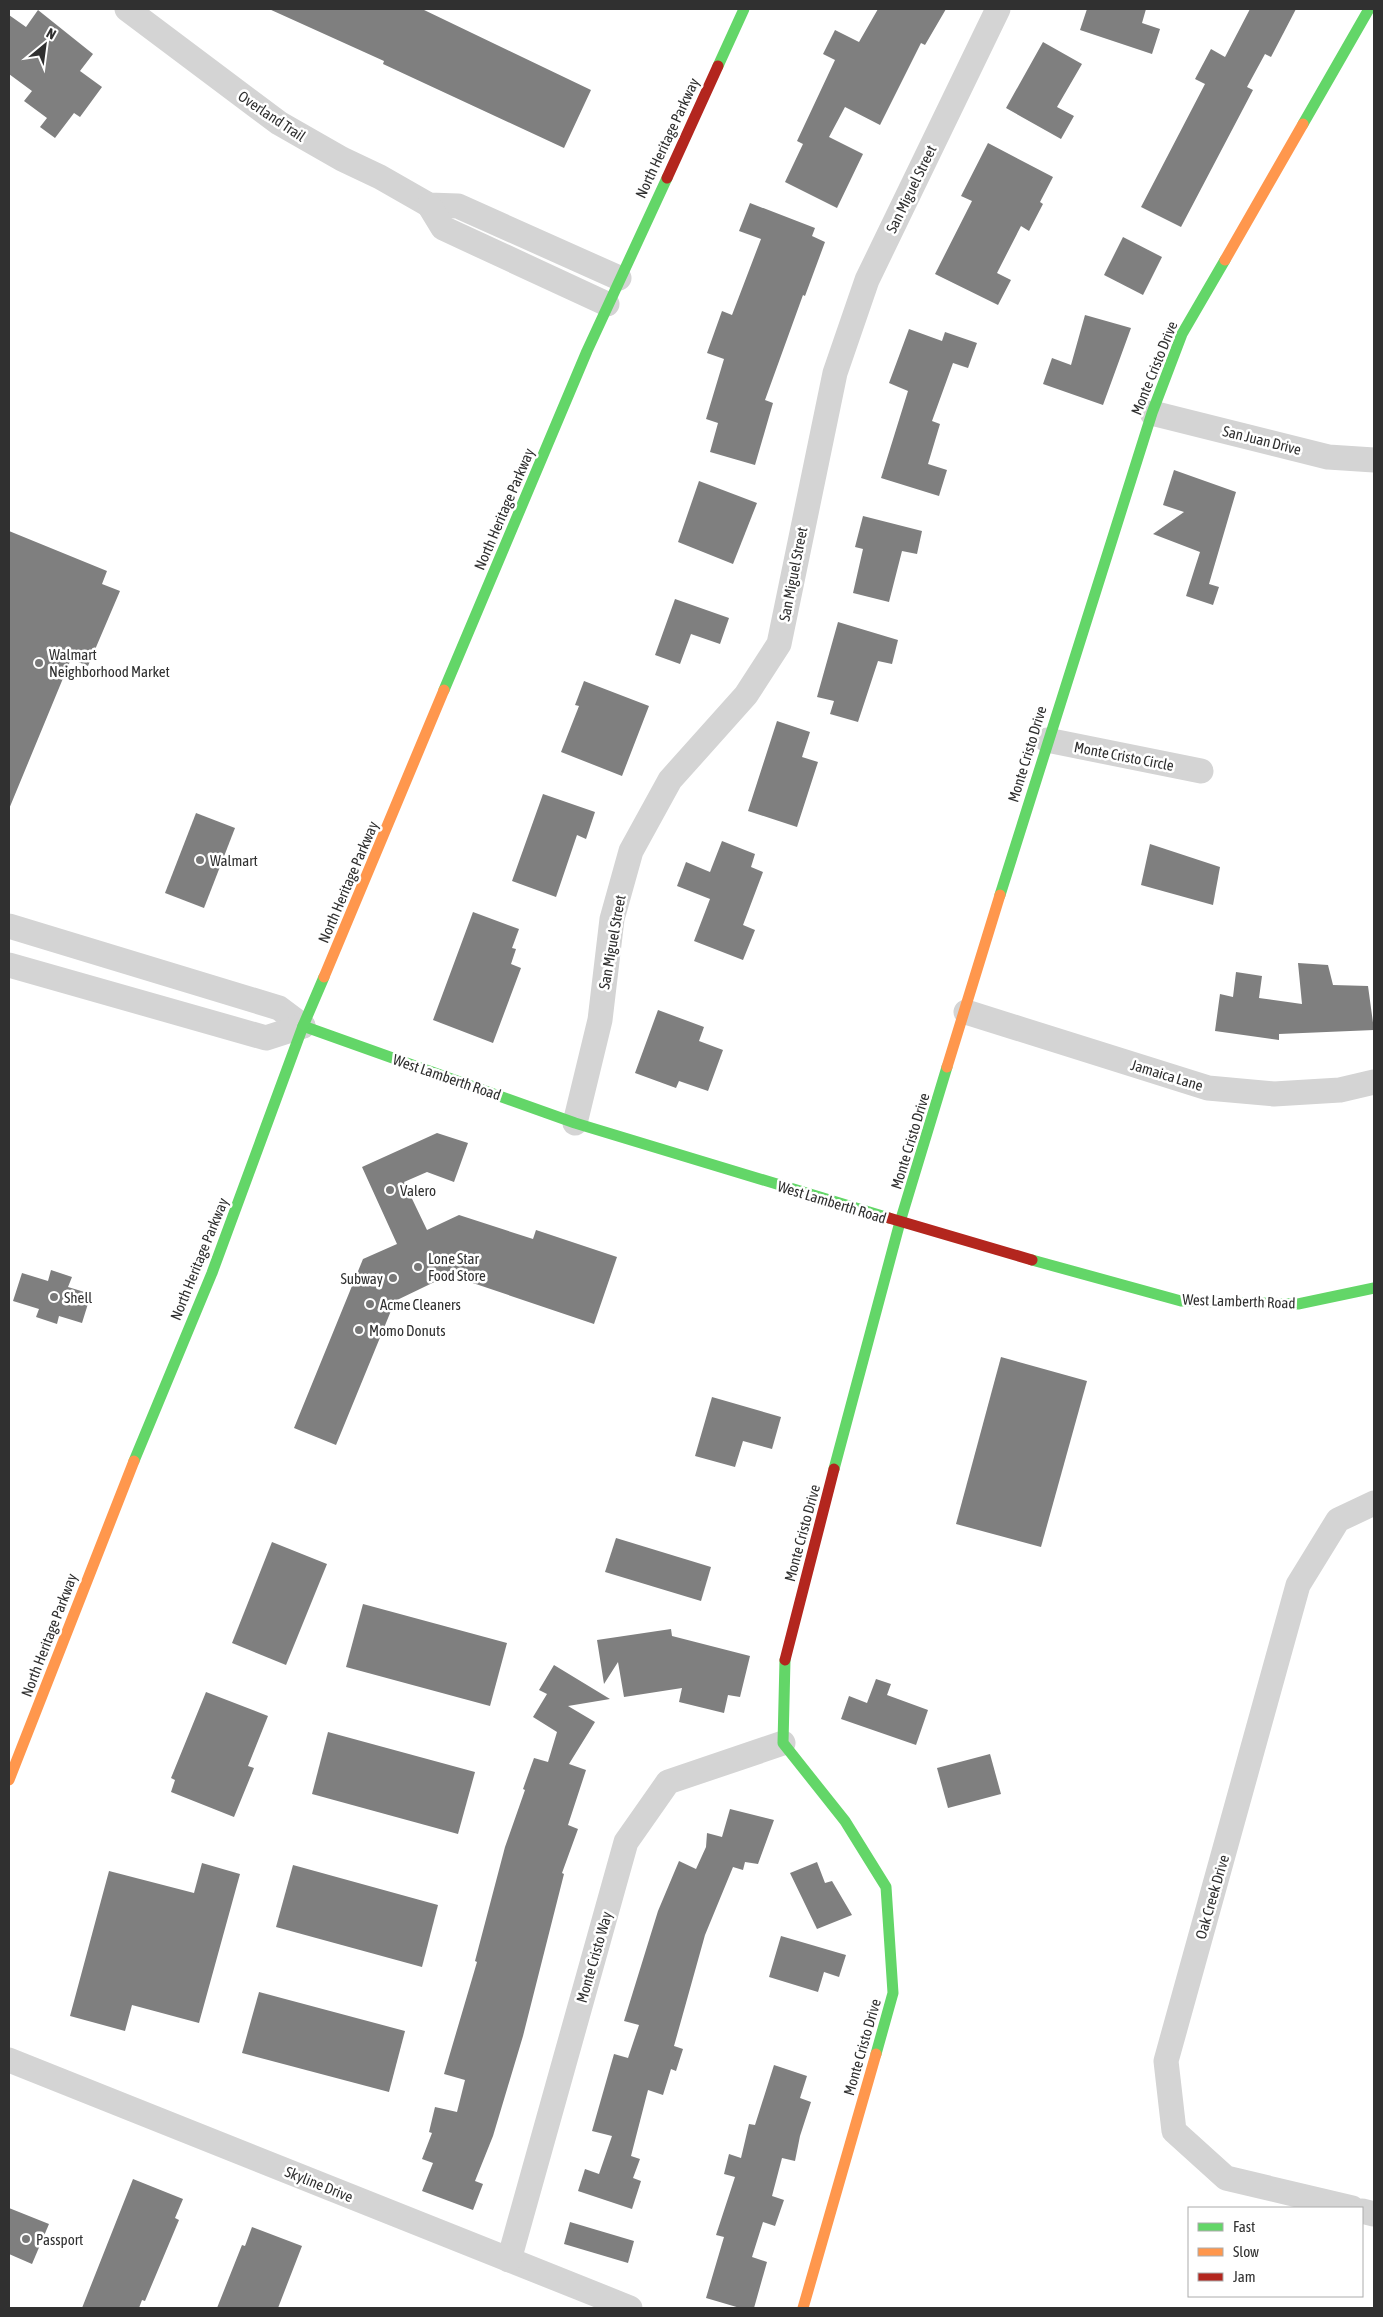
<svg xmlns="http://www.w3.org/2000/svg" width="1383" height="2317" font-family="'Asap Condensed',sans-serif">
  <rect width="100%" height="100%" fill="#fff"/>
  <g fill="#7f7f7f">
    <path d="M 269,9 L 422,9 L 591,90 L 564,148 L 383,64 L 384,61 Z"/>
    <path d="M 878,9 L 946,9 L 925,45 L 921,43 L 880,125 L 845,107 L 829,137 L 863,154 L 837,208 L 785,182 L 803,144 L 797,141 L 835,60 L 823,54 L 835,30 L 859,42 Z"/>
    <path d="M 1087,9 L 1146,9 L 1142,23 L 1160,29 L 1152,54 L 1080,30 Z"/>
    <path d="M 1250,9 L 1296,9 L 1271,57 L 1265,54 L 1247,87 L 1253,90 L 1181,227 L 1141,207 L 1205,84 L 1195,79 L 1211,49 L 1225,57 Z"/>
    <path d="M 38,10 L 93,54 L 80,71 L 102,87 L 80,117 L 74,113 L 55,138 L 40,127 L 47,118 L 24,101 L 32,91 L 9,74 L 9,15 L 26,27 Z"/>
    <path d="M 1043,42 L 1082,64 L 1057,107 L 1074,116 L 1061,139 L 1006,108 Z"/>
    <path d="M 988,143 L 1053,177 L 1040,202 L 1043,204 L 1029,231 L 1021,226 L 997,273 L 1011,280 L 998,305 L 935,274 L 972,201 L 961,196 Z"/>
    <path d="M 750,203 L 815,228 L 812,236 L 825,242 L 805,296 L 803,295 L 765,400 L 773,403 L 755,465 L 710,452 L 718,423 L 706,419 L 724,359 L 707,353 L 722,311 L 732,315 L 761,239 L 739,231 Z"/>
    <path d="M 1123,237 L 1162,257 L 1143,295 L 1104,275 Z"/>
    <path d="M 1085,315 L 1131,328 L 1103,405 L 1043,384 L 1052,358 L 1071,365 Z"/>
    <path d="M 909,329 L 942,341 L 945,332 L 977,343 L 968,368 L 953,363 L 932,421 L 940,424 L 928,464 L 947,470 L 939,496 L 881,478 L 908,391 L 889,383 Z"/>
    <path d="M 1174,470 L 1236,492 L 1209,584 L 1219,587 L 1213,605 L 1186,596 L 1200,552 L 1153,534 L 1184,512 L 1163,505 Z"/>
    <path d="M 699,481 L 757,503 L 733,564 L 678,542 Z"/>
    <path d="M 863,516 L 922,531 L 917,554 L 902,551 L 889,602 L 853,593 L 863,549 L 855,547 Z"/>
    <path d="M 9,531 L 107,571 L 102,584 L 120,591 L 88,666 L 71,659 L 9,809 Z"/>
    <path d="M 675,599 L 729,618 L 720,644 L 691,634 L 680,664 L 655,655 Z"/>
    <path d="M 838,622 L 898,640 L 892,664 L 878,661 L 858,722 L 830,714 L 834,701 L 817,697 Z"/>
    <path d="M 584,681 L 649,706 L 622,776 L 561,752 L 579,706 L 575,705 Z"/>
    <path d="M 777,721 L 810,732 L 802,757 L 818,762 L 797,827 L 748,811 Z"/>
    <path d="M 543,794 L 595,812 L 586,839 L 577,835 L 556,897 L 512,881 Z"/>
    <path d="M 196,813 L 235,828 L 204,908 L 165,893 Z"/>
    <path d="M 722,841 L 755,854 L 751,867 L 763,872 L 743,925 L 755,930 L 743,960 L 694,941 L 710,899 L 677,886 L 686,862 L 710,872 Z"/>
    <path d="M 1150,844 L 1220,867 L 1213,905 L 1141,885 Z"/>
    <path d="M 473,912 L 519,929 L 512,948 L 516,949 L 511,964 L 521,968 L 493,1043 L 433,1020 Z"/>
    <path d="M 1298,963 L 1328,965 L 1333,985 L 1368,986 L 1374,1030 L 1279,1034 L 1279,1040 L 1215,1031 L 1220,994 L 1233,997 L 1236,972 L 1262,976 L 1259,998 L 1302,1004 Z"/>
    <path d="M 658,1010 L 704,1027 L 699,1041 L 723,1050 L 708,1091 L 679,1081 L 676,1088 L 635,1073 Z"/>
    <path d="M 437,1133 L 468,1143 L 454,1182 L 427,1172 L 404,1182 L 427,1230 L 459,1215 L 533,1239 L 536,1230 L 617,1257 L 594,1324 L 449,1275 L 395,1301 L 336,1445 L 294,1428 L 363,1259 L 397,1244 L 362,1167 Z"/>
    <path d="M 51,1270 L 72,1277 L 68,1287 L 91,1294 L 82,1323 L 59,1316 L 57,1324 L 36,1317 L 39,1309 L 13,1301 L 22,1273 L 48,1281 Z"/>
    <path d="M 1001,1357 L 1087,1381 L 1041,1547 L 956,1524 Z"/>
    <path d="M 712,1397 L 781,1417 L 772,1449 L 743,1441 L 735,1467 L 695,1456 Z"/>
    <path d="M 616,1538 L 711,1567 L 701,1601 L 605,1572 Z"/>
    <path d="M 272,1542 L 327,1564 L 286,1665 L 232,1643 Z"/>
    <path d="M 363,1604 L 507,1643 L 490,1706 L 346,1667 Z"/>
    <path d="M 671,1629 L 672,1636 L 750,1656 L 740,1697 L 728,1695 L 724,1713 L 679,1702 L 682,1688 L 624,1697 L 618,1662 L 604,1684 L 597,1640 Z"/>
    <path d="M 554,1665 L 610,1699 L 568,1706 L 595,1722 L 569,1764 L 586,1770 L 568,1825 L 578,1829 L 562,1873 L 564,1874 L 523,2036 L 493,2136 L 475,2181 L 483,2184 L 473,2210 L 422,2191 L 433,2163 L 422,2159 L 432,2133 L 429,2132 L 435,2107 L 457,2112 L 465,2080 L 444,2074 L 477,1962 L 475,1961 L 505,1847 L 525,1790 L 523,1789 L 534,1758 L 548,1762 L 557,1732 L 533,1717 L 547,1694 L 539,1690 Z"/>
    <path d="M 876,1679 L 891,1684 L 887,1695 L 928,1710 L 916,1745 L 841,1719 L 849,1696 L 867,1703 Z"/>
    <path d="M 206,1692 L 268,1716 L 248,1766 L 254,1768 L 234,1817 L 171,1792 L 175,1780 L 171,1778 Z"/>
    <path d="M 328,1732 L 475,1772 L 458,1834 L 312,1794 Z"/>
    <path d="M 990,1754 L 1001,1794 L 948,1808 L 937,1768 Z"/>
    <path d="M 730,1809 L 774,1820 L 758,1864 L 745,1862 L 743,1870 L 733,1867 L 705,1935 L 674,2046 L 683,2049 L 676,2071 L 671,2069 L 663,2095 L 648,2090 L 631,2156 L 640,2159 L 633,2178 L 641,2181 L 632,2209 L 578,2191 L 585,2169 L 599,2174 L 612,2136 L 592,2131 L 614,2054 L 628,2058 L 639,2025 L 624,2021 L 658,1911 L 679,1861 L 696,1869 L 706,1847 L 707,1833 L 722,1837 Z"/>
    <path d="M 817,1862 L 825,1883 L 832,1881 L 852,1915 L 817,1929 L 790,1873 Z"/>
    <path d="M 202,1863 L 240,1874 L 199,2023 L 132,2005 L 125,2031 L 70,2016 L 109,1871 L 194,1893 Z"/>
    <path d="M 293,1865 L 438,1905 L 422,1967 L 276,1927 Z"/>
    <path d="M 781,1936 L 846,1955 L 839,1977 L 824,1972 L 818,1992 L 769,1977 Z"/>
    <path d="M 259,1992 L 405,2031 L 389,2092 L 242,2053 Z"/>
    <path d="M 774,2065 L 807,2076 L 800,2098 L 811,2102 L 800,2136 L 795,2161 L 782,2158 L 772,2196 L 784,2200 L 775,2226 L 763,2222 L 752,2257 L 767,2262 L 754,2308 L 740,2308 L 706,2298 L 724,2237 L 716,2235 L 735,2177 L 724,2174 L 729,2154 L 741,2158 L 749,2124 L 755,2125 Z"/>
    <path d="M 133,2179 L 183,2199 L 175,2218 L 179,2220 L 145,2301 L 142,2300 L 139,2308 L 82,2308 Z"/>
    <path d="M 9,2208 L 49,2224 L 32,2264 L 9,2254 Z"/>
    <path d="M 570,2222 L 634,2241 L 628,2263 L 564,2244 Z"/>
    <path d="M 252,2227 L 302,2246 L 278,2308 L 217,2308 L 242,2245 L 245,2246 Z"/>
  </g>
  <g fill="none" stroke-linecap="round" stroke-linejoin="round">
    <g stroke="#d4d4d4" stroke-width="25">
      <path d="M 127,9 L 279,123 L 342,159 L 380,177 L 429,205 L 458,206 L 619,278"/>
      <path d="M 429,205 L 443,228 L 607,304"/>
      <path d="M 1152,413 L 1328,457 L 1374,460"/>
      <path d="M 1047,740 L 1201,771"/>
      <path d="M 9,926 L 279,1008 L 303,1026"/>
      <path d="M 9,965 L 266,1038 L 303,1026"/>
      <path d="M 966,1012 L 1208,1088 L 1274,1094 L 1340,1090 L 1374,1082"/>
      <path d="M 575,1123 L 600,1020 L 612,919 L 631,851 L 670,780 L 746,695 L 779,644 L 835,373 L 867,280 L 998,9"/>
      <path d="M 9,2060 L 630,2308"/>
      <path d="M 1352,2208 L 1226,2178 L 1174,2131 L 1166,2061 L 1298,1585 L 1338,1520 L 1374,1503"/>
      <path d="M 1362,2211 L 1374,2214"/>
      <path d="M 509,2260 L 626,1842 L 668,1782 L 783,1743"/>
    </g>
    <g stroke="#63d668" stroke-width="11">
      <path d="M 718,66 L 744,9"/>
      <path d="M 1303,124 L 1369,9"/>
      <path d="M 444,690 L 587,351 L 667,178"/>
      <path d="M 1000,895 L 1152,413 L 1182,334 L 1225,260"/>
      <path d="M 303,1026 L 575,1123 L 889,1218"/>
      <path d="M 1032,1260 L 1181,1301 L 1298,1304 L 1374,1288"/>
      <path d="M 134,1461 L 212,1273 L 303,1026 L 324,977"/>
      <path d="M 834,1469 L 900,1222 L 947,1067"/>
      <path d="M 785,1660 L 783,1743 L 845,1821 L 886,1887 L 893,1993 L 876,2054"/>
    </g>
    <g stroke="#ff974d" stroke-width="11">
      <path d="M 1225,260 L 1303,124"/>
      <path d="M 324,977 L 444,690"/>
      <path d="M 947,1067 L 1000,895"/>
      <path d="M 9,1780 L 134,1461"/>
      <path d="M 803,2308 L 876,2054"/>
    </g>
    <g stroke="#b3261e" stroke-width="11">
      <path d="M 667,178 L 718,66"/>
      <path d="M 889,1218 L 1032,1260"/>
      <path d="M 785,1660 L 834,1469"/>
    </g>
  </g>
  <g fill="#787878" stroke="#fff" stroke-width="2">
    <circle cx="39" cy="663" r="5"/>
    <circle cx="200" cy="860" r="5"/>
    <circle cx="390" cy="1190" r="5"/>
    <circle cx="418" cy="1267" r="5"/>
    <circle cx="393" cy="1278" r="5"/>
    <circle cx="54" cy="1297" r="5"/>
    <circle cx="370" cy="1304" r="5"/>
    <circle cx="359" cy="1330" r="5"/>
    <circle cx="26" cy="2239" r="5"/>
  </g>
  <g text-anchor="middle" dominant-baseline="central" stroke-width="5" stroke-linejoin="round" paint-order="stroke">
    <g font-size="15" fill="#303030" stroke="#fff">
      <text transform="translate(272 116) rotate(34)">Overland Trail</text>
      <text transform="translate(667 138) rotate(-65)">North Heritage Parkway</text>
      <text transform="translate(911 189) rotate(-64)">San Miguel Street</text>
      <text transform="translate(1154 368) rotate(-68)">Monte Cristo Drive</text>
      <text transform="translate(1262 440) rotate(14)">San Juan Drive</text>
      <text transform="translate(504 509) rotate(-67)">North Heritage Parkway</text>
      <text transform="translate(793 574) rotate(-79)">San Miguel Street</text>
      <text transform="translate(1027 754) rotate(-73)">Monte Cristo Drive</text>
      <text transform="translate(1124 756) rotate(11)">Monte Cristo Circle</text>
      <text transform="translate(348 882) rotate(-67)">North Heritage Parkway</text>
      <text transform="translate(612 942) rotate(-80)">San Miguel Street</text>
      <text transform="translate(1167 1075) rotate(17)">Jamaica Lane</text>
      <text transform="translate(447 1077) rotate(19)">West Lamberth Road</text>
      <text transform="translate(910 1141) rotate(-73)">Monte Cristo Drive</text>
      <text transform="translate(832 1202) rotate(17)">West Lamberth Road</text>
      <text transform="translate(199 1259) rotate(-68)">North Heritage Parkway</text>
      <text transform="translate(1239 1301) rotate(2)">West Lamberth Road</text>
      <text transform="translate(802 1533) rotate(-75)">Monte Cristo Drive</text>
      <text transform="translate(49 1635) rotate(-69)">North Heritage Parkway</text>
      <text transform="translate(1212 1897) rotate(-74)">Oak Creek Drive</text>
      <text transform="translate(594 1957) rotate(-74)">Monte Cristo Way</text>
      <text transform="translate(862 2047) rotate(-74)">Monte Cristo Drive</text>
      <text transform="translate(319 2184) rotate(22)">Skyline Drive</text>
    </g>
    <g font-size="15" fill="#303030" stroke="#fff" text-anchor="start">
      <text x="49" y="654">Walmart<tspan x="49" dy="17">Neighborhood Market</tspan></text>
      <text x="210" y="860">Walmart</text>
      <text x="400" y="1190">Valero</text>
      <text x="428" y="1258">Lone Star<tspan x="428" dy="17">Food Store</tspan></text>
      <text x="383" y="1278" text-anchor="end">Subway</text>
      <text x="64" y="1297">Shell</text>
      <text x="380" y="1304">Acme Cleaners</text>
      <text x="369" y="1330">Momo Donuts</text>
      <text x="36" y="2239">Passport</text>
    </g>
  </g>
  <rect width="1383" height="2317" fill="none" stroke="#303030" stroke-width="20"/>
  <rect x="1188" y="2207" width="175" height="90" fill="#ffffff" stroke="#acacac"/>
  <rect x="1198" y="2223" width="25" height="8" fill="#63d668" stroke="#acacac"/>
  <text x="1233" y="2232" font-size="15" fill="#303030">Fast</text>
  <rect x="1198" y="2248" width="25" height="8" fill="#ff974d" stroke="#acacac"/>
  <text x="1233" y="2257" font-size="15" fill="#303030">Slow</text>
  <rect x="1198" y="2273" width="25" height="8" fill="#b3261e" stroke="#acacac"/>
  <text x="1233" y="2282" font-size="15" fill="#303030">Jam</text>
  <g transform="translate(45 45) rotate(29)" stroke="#ffffff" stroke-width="4" paint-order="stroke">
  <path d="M0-4L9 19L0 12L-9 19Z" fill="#303030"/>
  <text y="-8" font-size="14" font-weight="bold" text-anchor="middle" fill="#303030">N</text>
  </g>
</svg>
